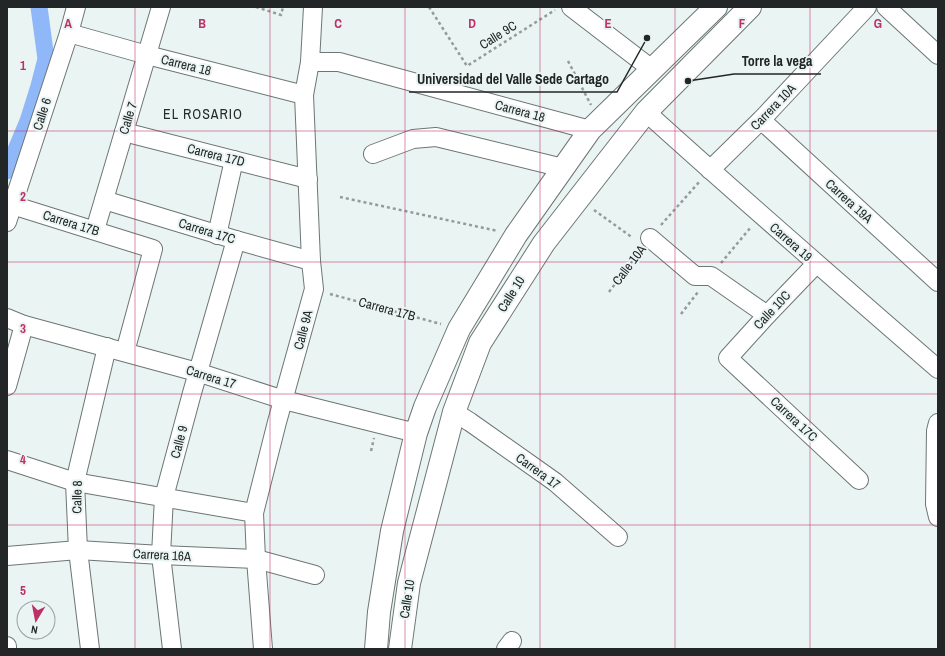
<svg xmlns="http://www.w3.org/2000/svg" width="945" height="656" font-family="'Archivo Narrow',sans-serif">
  <rect width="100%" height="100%" fill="#e9f4f3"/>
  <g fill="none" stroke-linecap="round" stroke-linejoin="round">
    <path stroke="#90b8f9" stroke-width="17" d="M 7,171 L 28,121 L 39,86 L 46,59 L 39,7"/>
    <g stroke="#6d7675" stroke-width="20">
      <g id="minor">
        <path d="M 571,7 L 653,70"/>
        <path d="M 886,7 L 938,55"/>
        <path d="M 69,33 L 147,55 L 304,95"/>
        <path d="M 310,62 L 339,62 L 590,130"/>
        <path d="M 646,112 C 742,199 840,284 938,369"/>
        <path d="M 761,120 L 938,282"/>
        <path d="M 124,132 L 308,179"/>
        <path d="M 373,154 L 413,139 L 436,137 L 563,168"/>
        <path d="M 710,170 L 761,120 L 867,7"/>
        <path d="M 104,200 L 236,240 L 311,261"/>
        <path d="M 12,205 L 153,249 L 125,352"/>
        <path d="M 7,222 L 69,33 L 76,7"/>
        <path d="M 95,230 L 161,7"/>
        <path d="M 217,235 L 234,160"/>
        <path d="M 650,238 L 695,276 L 711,276 L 767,315"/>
        <path d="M 816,264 L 767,315 L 728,358 L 859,480"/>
        <path d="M 7,318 L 24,325 L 197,372 L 284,400 L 416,433"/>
        <path d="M 7,386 L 24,325"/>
        <path d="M 454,412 L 470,422 L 555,482 L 618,537"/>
        <path d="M 938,423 L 936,431 L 935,504 L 938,517"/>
        <path d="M 7,460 L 75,482 L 254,513"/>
        <path d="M 7,556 L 78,550 L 161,555 L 256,559 L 315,575"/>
        <path d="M 7,646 L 7,649"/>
        <path d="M 90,649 L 78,550 L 75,482 L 107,347"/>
        <path d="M 172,649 L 161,555 L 164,497 L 192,393 L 236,240"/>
        <path d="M 263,649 L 256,559 L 254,513 L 277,422 L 314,289 L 311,261 L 304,95 L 310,62 L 313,7"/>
        <path d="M 506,649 L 512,641"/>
      </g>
    </g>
    <g stroke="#6d7675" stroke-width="24">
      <g id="major">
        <path d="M 376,649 L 379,612 L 392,531 L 416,433 L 425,407 L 459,329 L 516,235 L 590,130 L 716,7"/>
        <path d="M 400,649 L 409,583 L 454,412 L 480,343 L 544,243 L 646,112 L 750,7"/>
      </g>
    </g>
    <g stroke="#949c9b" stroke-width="2.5" stroke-dasharray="3 3" stroke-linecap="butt">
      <path d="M 256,7 L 281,15 L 283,7"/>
      <path d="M 429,7 L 467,66 L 555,10"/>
      <path d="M 568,61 L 591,105"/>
      <path d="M 340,197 L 498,231"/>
      <path d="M 594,210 L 633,238"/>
      <path d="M 661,225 L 700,181"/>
      <path d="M 721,263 L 751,227"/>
      <path d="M 609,292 L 640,251"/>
      <path d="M 330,294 L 441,324"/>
      <path d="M 681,314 L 698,292"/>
      <path d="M 371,451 L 374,438"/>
    </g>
    <use href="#minor" stroke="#fff" stroke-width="18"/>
    <use href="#major" stroke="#fff" stroke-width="22"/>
  </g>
  <path fill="none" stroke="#bd3167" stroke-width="1" stroke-opacity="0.55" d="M 135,7 L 135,649M 270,7 L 270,649M 405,7 L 405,649M 540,7 L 540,649M 675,7 L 675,649M 810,7 L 810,649M 7,131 L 938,131M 7,262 L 938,262M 7,394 L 938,394M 7,525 L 938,525"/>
  <g text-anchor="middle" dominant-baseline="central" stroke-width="4" stroke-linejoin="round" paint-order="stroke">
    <g font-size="13" fill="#222626" stroke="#e9f4f3">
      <text transform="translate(498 35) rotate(-32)">Calle 9C</text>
      <text transform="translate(186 65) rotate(14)">Carrera 18</text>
      <text transform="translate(773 107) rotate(-46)">Carrera 10A</text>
      <text transform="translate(520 111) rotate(15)">Carrera 18</text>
      <text transform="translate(42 114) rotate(-72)">Calle 6</text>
      <text transform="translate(128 118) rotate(-73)">Calle 7</text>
      <text transform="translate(216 155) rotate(14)">Carrera 17D</text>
      <text transform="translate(849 201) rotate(42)">Carrera 19A</text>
      <text transform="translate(71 223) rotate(17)">Carrera 17B</text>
      <text transform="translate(207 231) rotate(17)">Carrera 17C</text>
      <text transform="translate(791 242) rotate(41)">Carrera 19</text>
      <text transform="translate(629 265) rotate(-53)">Calle 10A</text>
      <text transform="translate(511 294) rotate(-58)">Calle 10</text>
      <text transform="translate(387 309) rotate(15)">Carrera 17B</text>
      <text transform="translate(772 310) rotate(-47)">Calle 10C</text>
      <text transform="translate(303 330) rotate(-75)">Calle 9A</text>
      <text transform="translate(211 377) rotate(17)">Carrera 17</text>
      <text transform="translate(794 419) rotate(43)">Carrera 17C</text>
      <text transform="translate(179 442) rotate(-75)">Calle 9</text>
      <text transform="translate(538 471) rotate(36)">Carrera 17</text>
      <text transform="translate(77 497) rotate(-89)">Calle 8</text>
      <text transform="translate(162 555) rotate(3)">Carrera 16A</text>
      <text transform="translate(407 599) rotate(-81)">Calle 10</text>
    </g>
    <g font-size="14" letter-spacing="1" fill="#252d2c" stroke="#e9f4f3">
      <text x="203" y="114">EL ROSARIO</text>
    </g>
  </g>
  <g font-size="13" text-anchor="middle" font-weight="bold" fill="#bd3167" stroke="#e9f4f3" stroke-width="4" stroke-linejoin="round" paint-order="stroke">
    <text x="68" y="28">A</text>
    <text x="202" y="28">B</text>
    <text x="338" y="28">C</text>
    <text x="472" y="28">D</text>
    <text x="608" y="28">E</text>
    <text x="742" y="28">F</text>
    <text x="878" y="28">G</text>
    <text x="23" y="70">1</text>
    <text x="23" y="201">2</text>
    <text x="23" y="333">3</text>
    <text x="23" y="464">4</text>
    <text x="23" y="595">5</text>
  </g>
  <path fill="none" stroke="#222626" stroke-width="1.5" d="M688 81L734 74H821M647 38L617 92H409"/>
  <g fill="#222626" stroke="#e9f4f3" stroke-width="1.5">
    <circle cx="688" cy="81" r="4"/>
    <circle cx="647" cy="38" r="4"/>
  </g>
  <g font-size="14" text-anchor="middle" font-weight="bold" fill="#222626" stroke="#e9f4f3" stroke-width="4" stroke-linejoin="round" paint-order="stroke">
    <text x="777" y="66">Torre la vega</text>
    <text x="513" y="84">Universidad del Valle Sede Cartago</text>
  </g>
  <rect width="945" height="656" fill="none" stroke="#222626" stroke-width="16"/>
  <g transform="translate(36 620) rotate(190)"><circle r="19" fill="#e9f4f3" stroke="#99a2a1"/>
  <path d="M0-3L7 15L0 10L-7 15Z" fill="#bd3167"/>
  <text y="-6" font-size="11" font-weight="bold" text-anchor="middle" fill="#222626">N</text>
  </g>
</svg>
